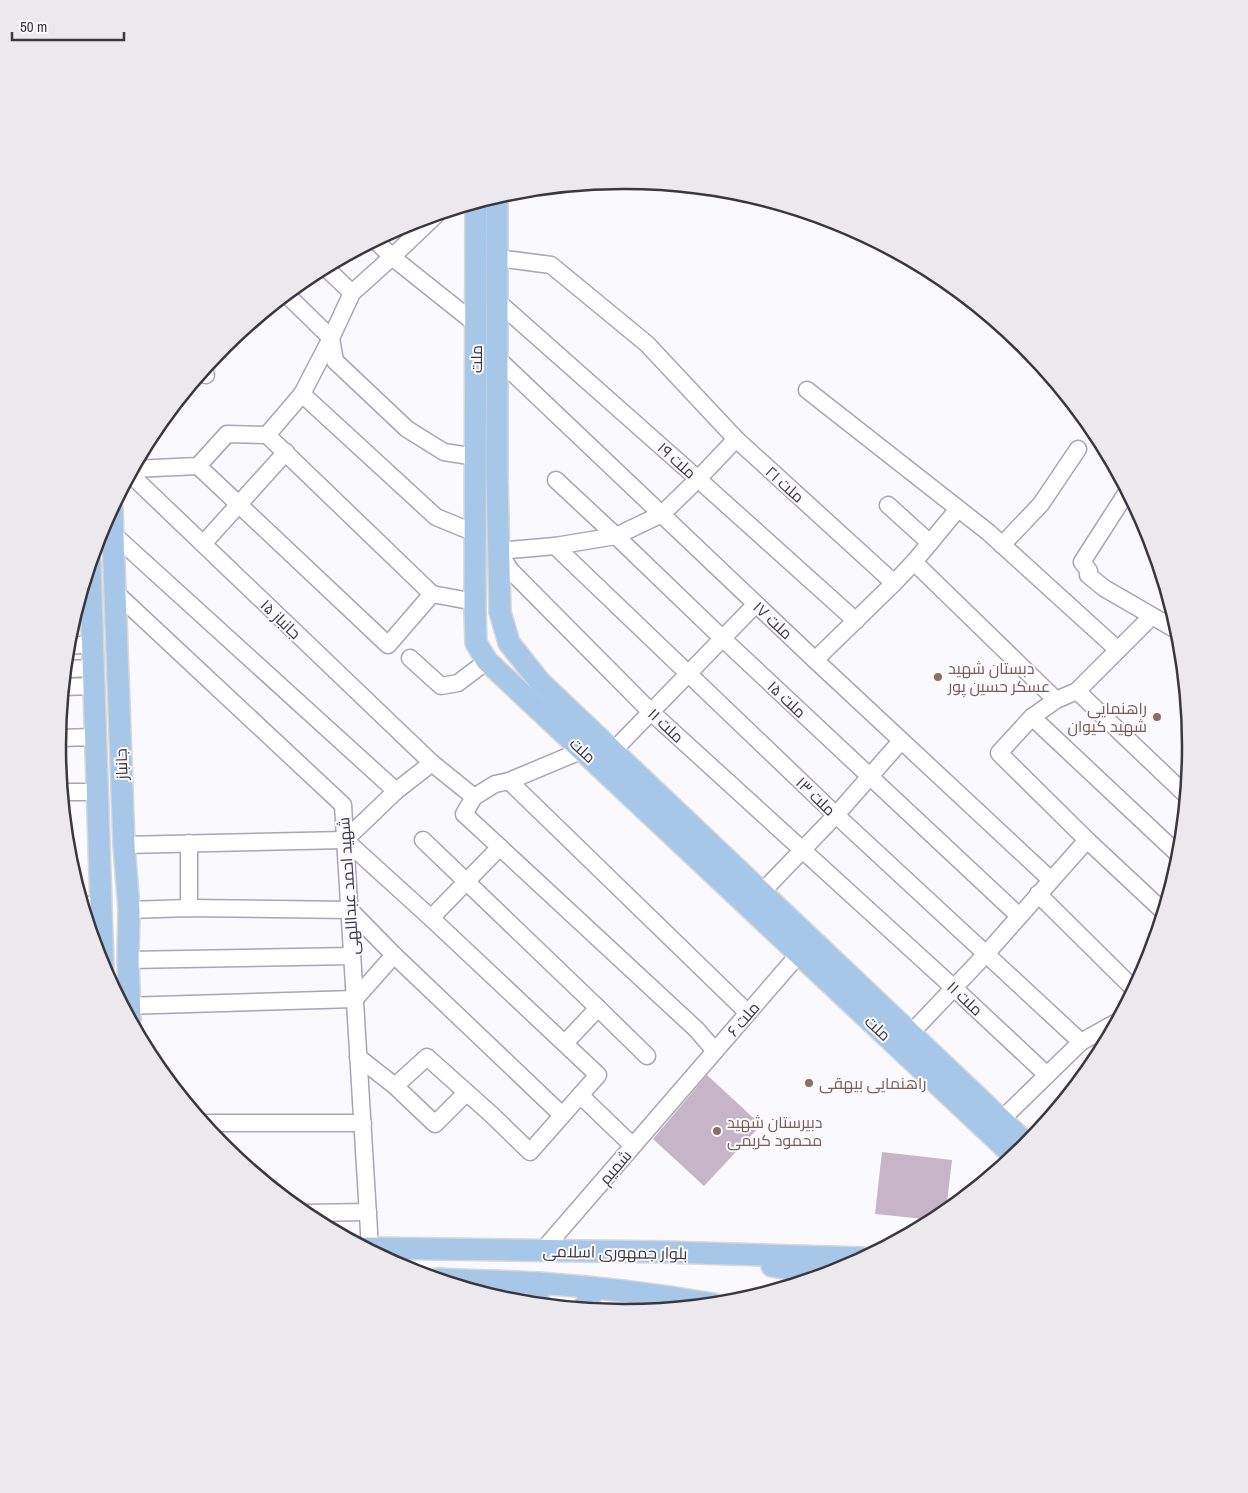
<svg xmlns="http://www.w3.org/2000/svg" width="1248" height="1493" font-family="'Archivo Narrow',Cairo,sans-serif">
  <rect width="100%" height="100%" fill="#faf9fd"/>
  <g fill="#c5b5c6">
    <path d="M 707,1075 L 761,1125 L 704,1186 L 653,1139 Z"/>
    <path d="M 882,1152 L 952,1160 L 946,1211 L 934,1220 L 875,1214 Z"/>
  </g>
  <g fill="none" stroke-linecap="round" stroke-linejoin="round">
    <g stroke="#aba3b6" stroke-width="19">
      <g id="minor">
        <path d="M 375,240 L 392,257 L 476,324"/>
        <path d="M 497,258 L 551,265 L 647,344 L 736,439 L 894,583 L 914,562 L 1056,700"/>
        <path d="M 325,267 L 352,293"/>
        <path d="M 286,294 L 331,338 L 335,361 L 407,429 L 444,452 L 476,457"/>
        <path d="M 497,301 L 698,479 L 856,621"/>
        <path d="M 497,358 L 815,660 L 1051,880"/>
        <path d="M 202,372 L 206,375"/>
        <path d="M 807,390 L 988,532 L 1118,650"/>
        <path d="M 302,394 L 436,517 L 475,533"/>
        <path d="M 267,435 L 432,594 L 475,602"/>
        <path d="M 736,439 L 698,479 L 662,514 L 616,536 L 555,546 L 498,551 L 511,571 L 651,712 L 954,988 L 1047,1075"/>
        <path d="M 198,466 L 388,645 L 432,594"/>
        <path d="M 133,469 L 198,466 L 227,434 L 267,435 L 302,394 L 331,338 L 352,293 L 392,257 L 436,215"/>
        <path d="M 130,474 L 432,763"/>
        <path d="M 556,480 L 616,536 L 722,638 L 1019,916"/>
        <path d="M 1127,492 L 1082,562 L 1089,571 L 1088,575 L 1104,588 L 1178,631"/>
        <path d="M 888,505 L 930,543"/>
        <path d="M 113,534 L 396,791"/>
        <path d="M 203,544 L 286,452"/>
        <path d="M 1002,545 L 1041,504 L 1078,449"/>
        <path d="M 555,546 L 836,815 L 1081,1042"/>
        <path d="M 914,562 L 958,509"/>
        <path d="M 115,592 L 343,805 L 370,1248"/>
        <path d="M 1152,616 L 1077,691 L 1056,700 L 1032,717 L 999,753 L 1087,840 L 1163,911"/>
        <path d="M 67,646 L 93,644"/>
        <path d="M 410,658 L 441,686 L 458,683 L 487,661"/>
        <path d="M 815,660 L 894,583"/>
        <path d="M 65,669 L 94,668"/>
        <path d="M 63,687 L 94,686"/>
        <path d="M 1077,691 L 1186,795"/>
        <path d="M 1032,717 L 1180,856"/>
        <path d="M 58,738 L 96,737"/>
        <path d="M 613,751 L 756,604"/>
        <path d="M 509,781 L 748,1013"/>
        <path d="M 62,792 L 98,792"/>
        <path d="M 474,797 L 464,814 L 697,1030 L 715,1051"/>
        <path d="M 345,840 L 431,918 L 598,1075 L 530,1152 L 492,1115 L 427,1057 L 395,1086 L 358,1057"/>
        <path d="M 345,840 L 396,791 L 432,763 L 474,797 L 495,784 L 509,781 L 583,750"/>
        <path d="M 423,840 L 598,1008 L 647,1056"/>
        <path d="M 124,845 L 345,840"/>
        <path d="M 762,892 L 836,815 L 901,741"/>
        <path d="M 1038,894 L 1134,989"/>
        <path d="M 83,905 L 101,905"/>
        <path d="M 189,908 L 189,843"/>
        <path d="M 129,910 L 189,908 L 350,910 L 394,955 L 562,1115"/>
        <path d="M 431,918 L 500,847"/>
        <path d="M 128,960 L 352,956"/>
        <path d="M 124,1006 L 355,999 L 394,955"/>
        <path d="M 911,1033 L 986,954 L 1087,840"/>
        <path d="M 565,1043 L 598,1008"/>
        <path d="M 395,1086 L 435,1124 L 466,1093"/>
        <path d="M 580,1095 L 633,1146"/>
        <path d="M 1001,1120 L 1081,1042 L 1115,1023"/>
        <path d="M 204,1123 L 363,1123"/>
        <path d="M 303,1213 L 368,1212"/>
        <path d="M 543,1250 L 799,954"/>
      </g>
    </g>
    <g stroke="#d8d7d9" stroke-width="24">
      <g id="major">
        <path d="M 497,196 L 497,475 L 500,612 L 509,643 L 540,682 L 1027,1144"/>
        <path d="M 476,202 L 475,610 L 476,643 L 487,661 L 1014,1156"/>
        <path d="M 112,509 L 124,845 L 129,910 L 128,960 L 130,1019"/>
        <path d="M 90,563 L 103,968"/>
        <path d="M 367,1248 L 665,1252 L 862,1258"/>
        <path d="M 772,1266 L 823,1275"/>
        <path d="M 438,1279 C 472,1281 505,1281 538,1283 C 596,1287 655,1294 713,1304"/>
        <path d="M 537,1304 L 539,1283"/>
        <path d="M 583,1309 L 595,1288"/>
      </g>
    </g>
    <use href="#minor" stroke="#fff" stroke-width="16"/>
    <use href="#major" stroke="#a7c7e8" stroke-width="21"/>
  </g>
  <g fill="#8d6e63" stroke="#faf9fd" stroke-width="2">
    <circle cx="938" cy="677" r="5"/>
    <circle cx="1157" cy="717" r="5"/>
    <circle cx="809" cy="1083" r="5"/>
    <circle cx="717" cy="1131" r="5"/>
  </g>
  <g text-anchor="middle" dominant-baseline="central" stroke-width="4" stroke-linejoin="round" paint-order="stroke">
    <g font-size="16" fill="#3a373f" stroke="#faf9fd">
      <text transform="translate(476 359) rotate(-90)">ملت</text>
      <text transform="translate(677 460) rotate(42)">ملت ۱۹</text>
      <text transform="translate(785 484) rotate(42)">ملت ۲۱</text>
      <text transform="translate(281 619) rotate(44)">جانباز ۱۵</text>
      <text transform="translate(773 620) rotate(43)">ملت ۱۷</text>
      <text transform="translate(787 699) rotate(43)">ملت ۱۵</text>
      <text transform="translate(666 725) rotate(43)">ملت ۱۱</text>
      <text transform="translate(583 750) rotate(43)">ملت</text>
      <text transform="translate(121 764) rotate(-92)">جانباز</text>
      <text transform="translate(816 796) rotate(44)">ملت ۱۳</text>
      <text transform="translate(348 886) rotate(-94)">شهید احمد عبداللهی</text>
      <text transform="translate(965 998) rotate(43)">ملت ۱۱</text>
      <text transform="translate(743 1019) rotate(-49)">ملت ۶</text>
      <text transform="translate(878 1028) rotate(43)">ملت</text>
      <text transform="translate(615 1167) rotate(-49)">شمیم</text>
      <text transform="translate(615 1252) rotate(1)">بلوار جمهوری اسلامی</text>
    </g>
    <g font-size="16" fill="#785e54" stroke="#faf9fd" text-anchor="start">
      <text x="948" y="668">دبستان شهید<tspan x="948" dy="18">عسکر حسین پور</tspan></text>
      <text x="1147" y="708" text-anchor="end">راهنمایی<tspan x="1147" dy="18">شهید کیوان</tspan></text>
      <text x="819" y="1083">راهنمایی بیهقی</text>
      <text x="727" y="1122">دبیرستان شهید<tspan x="727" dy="18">محمود کریمی</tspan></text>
    </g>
  </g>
  <path d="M0 0H1248V1493H0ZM623 189H625A557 557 0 0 1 1182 746V747A557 557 0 0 1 625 1304H623A557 557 0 0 1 66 747V746A557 557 0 0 1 623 189Z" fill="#ebe9ee" fill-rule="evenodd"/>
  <path fill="none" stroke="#3a373f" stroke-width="2.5" d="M623 189H625A557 557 0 0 1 1182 746V747A557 557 0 0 1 625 1304H623A557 557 0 0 1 66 747V746A557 557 0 0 1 623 189Z"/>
  <path d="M12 32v8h112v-8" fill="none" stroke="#3a373f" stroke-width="2.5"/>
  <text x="20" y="32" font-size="15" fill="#3a373f" stroke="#faf9fd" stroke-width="4" paint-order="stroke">50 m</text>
</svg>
